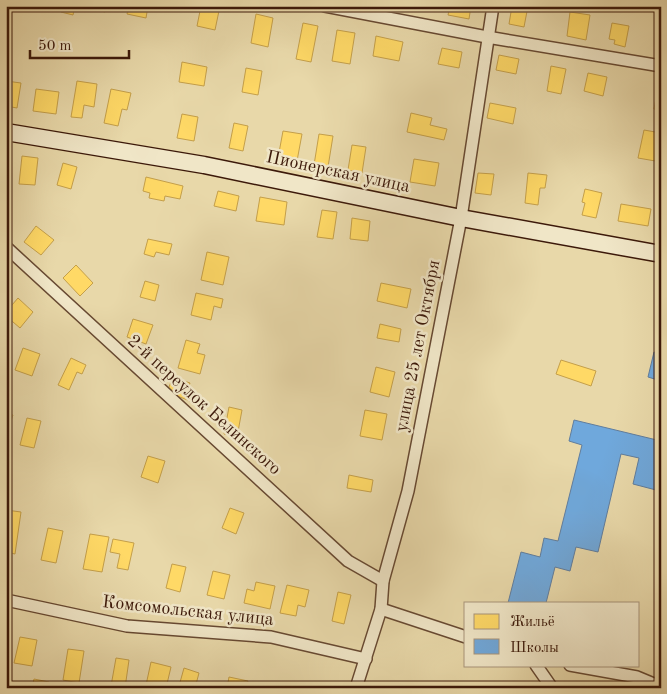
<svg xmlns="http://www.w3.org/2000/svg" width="667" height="694" font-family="'Old Standard TT',serif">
  <rect width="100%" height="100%" fill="#e8d8a9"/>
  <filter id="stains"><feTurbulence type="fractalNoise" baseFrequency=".004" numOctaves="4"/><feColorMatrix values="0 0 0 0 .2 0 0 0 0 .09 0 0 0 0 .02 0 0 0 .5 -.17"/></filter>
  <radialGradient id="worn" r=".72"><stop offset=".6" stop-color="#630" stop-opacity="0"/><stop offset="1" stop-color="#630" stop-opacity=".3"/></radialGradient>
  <g fill="#ffd966" stroke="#c49f4a">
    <path d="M 62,6 L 75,6 L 73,15 L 61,12 Z"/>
    <path d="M 93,6 L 106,6 L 105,12 L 92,9 Z"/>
    <path d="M 129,6 L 148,6 L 146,18 L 127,14 Z"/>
    <path d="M 201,6 L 220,6 L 215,30 L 197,26 Z"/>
    <path d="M 450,6 L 471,6 L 469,19 L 448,15 Z"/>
    <path d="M 512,6 L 528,6 L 524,27 L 509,24 Z"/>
    <path d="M 570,12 L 590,15 L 586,40 L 567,36 Z"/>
    <path d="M 256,14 L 273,18 L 268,47 L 251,43 Z"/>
    <path d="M 303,23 L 318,26 L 311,62 L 296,59 Z"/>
    <path d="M 612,23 L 629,26 L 625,47 L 614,44 L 615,40 L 609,39 Z"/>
    <path d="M 337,30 L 355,33 L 350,64 L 332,61 Z"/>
    <path d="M 376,36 L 403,42 L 399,61 L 373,56 Z"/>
    <path d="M 442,48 L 462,52 L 459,68 L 438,64 Z"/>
    <path d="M 499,55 L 519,59 L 516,74 L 496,70 Z"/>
    <path d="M 182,62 L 207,67 L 204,86 L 179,82 Z"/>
    <path d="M 551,66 L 566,69 L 561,94 L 547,91 Z"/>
    <path d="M 246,68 L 262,71 L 258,95 L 242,92 Z"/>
    <path d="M 588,73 L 607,77 L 603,96 L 584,91 Z"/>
    <path d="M 6,81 L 21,83 L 17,108 L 6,106 Z"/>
    <path d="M 77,81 L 97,84 L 94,107 L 84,105 L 82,118 L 71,117 Z"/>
    <path d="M 658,87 L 661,88 L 661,111 L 654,109 Z"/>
    <path d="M 36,89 L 59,92 L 56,114 L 33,111 Z"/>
    <path d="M 111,89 L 131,93 L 127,110 L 122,109 L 118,126 L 104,123 Z"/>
    <path d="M 490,103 L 516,108 L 513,124 L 487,118 Z"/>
    <path d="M 411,113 L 432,118 L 430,125 L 447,129 L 444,140 L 407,132 Z"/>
    <path d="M 182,114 L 198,117 L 194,141 L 177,138 Z"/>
    <path d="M 234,123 L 248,126 L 243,151 L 229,148 Z"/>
    <path d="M 644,130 L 661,133 L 661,162 L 638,158 Z"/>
    <path d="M 283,131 L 302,134 L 297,161 L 278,158 Z"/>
    <path d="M 319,134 L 333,136 L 328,167 L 314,165 Z"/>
    <path d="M 352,145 L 366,147 L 362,173 L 348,170 Z"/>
    <path d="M 22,156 L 38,158 L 35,185 L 19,184 Z"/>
    <path d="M 414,159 L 439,163 L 435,186 L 410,182 Z"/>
    <path d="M 63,163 L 77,167 L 71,189 L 57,185 Z"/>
    <path d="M 478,173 L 494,174 L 491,195 L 475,193 Z"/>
    <path d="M 528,173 L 547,175 L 545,188 L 540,188 L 538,205 L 525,203 Z"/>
    <path d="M 146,177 L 183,186 L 180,199 L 165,196 L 164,201 L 149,198 L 150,193 L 143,191 Z"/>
    <path d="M 585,189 L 602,193 L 596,218 L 582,215 L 585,203 L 582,202 Z"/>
    <path d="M 218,191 L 239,196 L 236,211 L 214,206 Z"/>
    <path d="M 260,197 L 287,202 L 284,225 L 256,221 Z"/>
    <path d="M 621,204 L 651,209 L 648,226 L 618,221 Z"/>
    <path d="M 322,210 L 337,212 L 333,239 L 317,237 Z"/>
    <path d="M 352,218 L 370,221 L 368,241 L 350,239 Z"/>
    <path d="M 36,226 L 54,240 L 41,255 L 24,242 Z"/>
    <path d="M 148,239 L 172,244 L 169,255 L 156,252 L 154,257 L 144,254 Z"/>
    <path d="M 207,252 L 229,257 L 223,285 L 201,280 Z"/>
    <path d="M 76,265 L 93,283 L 80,296 L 63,278 Z"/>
    <path d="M 145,281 L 159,285 L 155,301 L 140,297 Z"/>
    <path d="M 381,283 L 411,289 L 407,308 L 377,301 Z"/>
    <path d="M 196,293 L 223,299 L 221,308 L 214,306 L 211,320 L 191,315 Z"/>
    <path d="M 18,298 L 33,312 L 20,328 L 6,316 L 6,312 Z"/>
    <path d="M 133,319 L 153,325 L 146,344 L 127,337 Z"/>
    <path d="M 380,324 L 401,329 L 399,342 L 377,338 Z"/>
    <path d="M 186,340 L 200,344 L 197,353 L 205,355 L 200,374 L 178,368 Z"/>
    <path d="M 23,348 L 40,354 L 32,376 L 15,370 Z"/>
    <path d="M 71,358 L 86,365 L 82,374 L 77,372 L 69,390 L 58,385 Z"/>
    <path d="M 561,360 L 596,371 L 591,386 L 556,374 Z"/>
    <path d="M 376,367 L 395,372 L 389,397 L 370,392 Z"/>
    <path d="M 173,377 L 190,383 L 188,389 L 194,391 L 190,401 L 167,392 Z"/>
    <path d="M 229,407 L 242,410 L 237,437 L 224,434 Z"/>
    <path d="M 365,410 L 387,414 L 382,440 L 360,436 Z"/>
    <path d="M 6,413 L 13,415 L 6,436 Z"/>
    <path d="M 27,418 L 41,421 L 34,448 L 20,445 Z"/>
    <path d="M 148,456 L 165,461 L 158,483 L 141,477 Z"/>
    <path d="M 349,475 L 373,480 L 371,492 L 347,488 Z"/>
    <path d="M 230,508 L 244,513 L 236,534 L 222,528 Z"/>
    <path d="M 6,510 L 21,512 L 15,554 L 6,552 Z"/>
    <path d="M 48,528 L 63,531 L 56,563 L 41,560 Z"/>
    <path d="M 90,534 L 109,537 L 102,572 L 83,569 Z"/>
    <path d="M 113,539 L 134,543 L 128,570 L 117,568 L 120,554 L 110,552 Z"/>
    <path d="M 172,564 L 186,567 L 180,592 L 166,588 Z"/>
    <path d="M 213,571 L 230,575 L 224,599 L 207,595 Z"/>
    <path d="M 256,582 L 275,586 L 270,609 L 244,603 L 247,589 L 254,591 Z"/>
    <path d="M 287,585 L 309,590 L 305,607 L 298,605 L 296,616 L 280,613 Z"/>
    <path d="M 338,592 L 351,595 L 344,624 L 332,621 Z"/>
    <path d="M 20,637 L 37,640 L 32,666 L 14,663 Z"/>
    <path d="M 68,649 L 84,651 L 79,683 L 63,680 Z"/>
    <path d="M 116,658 L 129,660 L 125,688 L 111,686 Z"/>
    <path d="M 151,662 L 171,667 L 166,688 L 146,685 Z"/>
    <path d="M 184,668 L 199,673 L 195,688 L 179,686 Z"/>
    <path d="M 229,677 L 248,681 L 246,688 L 227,688 Z"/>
    <path d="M 34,679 L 49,682 L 48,688 L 32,688 Z"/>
  </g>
  <g fill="#6fa8dc" stroke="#607d9d">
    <path d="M 654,352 L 661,354 L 661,381 L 648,377 Z"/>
    <path d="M 574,420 L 661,441 L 661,472 L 656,490 L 633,484 L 639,458 L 621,454 L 598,552 L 576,547 L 570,571 L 555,567 L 546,603 L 508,603 L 521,552 L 540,557 L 544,538 L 558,541 L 582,445 L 569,441 Z"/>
  </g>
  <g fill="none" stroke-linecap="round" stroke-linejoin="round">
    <g stroke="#674932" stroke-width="14">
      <g id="street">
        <path d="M 325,6 L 487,37 L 661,66"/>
        <path d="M 6,247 L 348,561 L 383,581"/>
        <path d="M 6,600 L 127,626 L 271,637 L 366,659"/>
        <path d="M 381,609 L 466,637"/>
        <path d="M 536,665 L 552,688"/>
        <path d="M 570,665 L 637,677 L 661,687"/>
        <path d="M 356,688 L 381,609 L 383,581 L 408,491 L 461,218 L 493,6"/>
      </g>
    </g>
    <g stroke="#3c190a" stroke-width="19">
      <path id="secondary" d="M 6,132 L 204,165 L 461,218 L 661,254"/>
    </g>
    <use href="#street" stroke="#f0e6c7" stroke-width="11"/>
    <use href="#secondary" stroke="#f0e6c7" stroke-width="16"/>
  </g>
  <g text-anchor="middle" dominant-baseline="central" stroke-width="5" stroke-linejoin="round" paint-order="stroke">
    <g font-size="18" fill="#3c190a" stroke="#f0e6c7">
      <text transform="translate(338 172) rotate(12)">Пионерская улица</text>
      <text transform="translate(418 346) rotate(-79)">улица 25 лет Октября</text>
      <text transform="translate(204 405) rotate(42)">2-й переулок Белинского</text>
      <text transform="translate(188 611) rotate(6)">Комсомольская улица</text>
    </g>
  </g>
  <rect width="667" height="694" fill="none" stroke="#e8d8a9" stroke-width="25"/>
  <rect x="8" y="8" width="652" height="679" fill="none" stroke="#3c190a" stroke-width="2.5"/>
  <rect x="12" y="12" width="642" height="669" fill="none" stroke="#3c190a"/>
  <rect x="464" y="602" width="175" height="65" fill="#f0e6c7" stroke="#a8947b"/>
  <rect x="474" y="614" width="25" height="15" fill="#ffd966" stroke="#a8947b"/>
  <text x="510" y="626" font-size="15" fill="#3c190a">Жильё</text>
  <rect x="474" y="639" width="25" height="15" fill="#6fa8dc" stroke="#a8947b"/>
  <text x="510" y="652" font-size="15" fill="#3c190a">Школы</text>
  <path d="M30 50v8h99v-8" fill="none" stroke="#3c190a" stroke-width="2.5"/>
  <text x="38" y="50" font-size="15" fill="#3c190a" stroke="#f0e6c7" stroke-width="4" paint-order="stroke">50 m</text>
  <rect width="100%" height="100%" filter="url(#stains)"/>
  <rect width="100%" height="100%" fill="url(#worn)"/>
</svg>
